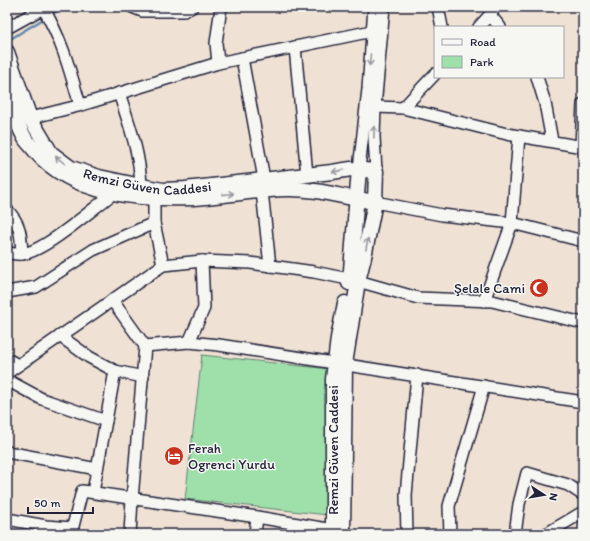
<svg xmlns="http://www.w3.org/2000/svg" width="590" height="541" font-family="Itim,sans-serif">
  <rect width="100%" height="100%" fill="#efe2d5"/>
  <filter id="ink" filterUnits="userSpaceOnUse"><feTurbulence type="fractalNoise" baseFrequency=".025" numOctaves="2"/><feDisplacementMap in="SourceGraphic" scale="8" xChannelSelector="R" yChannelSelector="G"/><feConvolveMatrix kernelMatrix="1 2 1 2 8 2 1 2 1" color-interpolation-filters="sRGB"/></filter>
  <g filter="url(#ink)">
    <path fill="#9fe0aa" stroke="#608172" d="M 202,355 L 329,369 L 328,515 L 185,499 Z"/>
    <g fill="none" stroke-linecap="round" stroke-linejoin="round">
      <g stroke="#6489a8" stroke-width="2.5">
        <path d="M 51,15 L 59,10 L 77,7"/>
        <path d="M 7,41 L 45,18"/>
      </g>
      <g stroke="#22223b" stroke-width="14">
        <g id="minor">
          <path d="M 132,7 L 142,11 L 184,11 L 192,7"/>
          <path d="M 438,7 L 442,27"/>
          <path d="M 43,8 C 62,39 70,71 80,105"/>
          <path d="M 490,15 L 500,27"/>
          <path d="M 479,27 L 490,15 L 495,7"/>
          <path d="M 7,28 L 45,7"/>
          <path d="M 295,47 L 307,175"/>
          <path d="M 242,58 L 264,179"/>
          <path d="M 218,63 L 216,43 L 221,7"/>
          <path d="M 537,77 L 545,103 L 552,141"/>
          <path d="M 119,93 C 129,123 140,154 141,186"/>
          <path d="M 375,107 L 403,108 L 507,134 L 583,147"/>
          <path d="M 403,108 L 435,74"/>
          <path d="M 30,118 L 78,106 L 218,63 L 372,31"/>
          <path d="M 7,122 L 17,119"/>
          <path d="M 581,146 L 583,104"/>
          <path d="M 359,169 L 368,89 L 374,7"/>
          <path d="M 376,171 L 374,137 L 375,107 L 384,7"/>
          <path d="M 262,191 L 270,266"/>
          <path d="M 154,199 L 154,223 L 163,265"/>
          <path d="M 375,202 L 442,215 L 512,223 L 583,241"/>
          <path d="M 7,210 C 21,224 21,236 22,254"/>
          <path d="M 7,253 C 12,253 18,255 22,254 C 45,251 90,211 110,196 L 112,192"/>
          <path d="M 7,292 L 36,287 L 93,250 L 154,223"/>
          <path d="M 112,300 L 145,346 L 132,499 L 130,534"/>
          <path d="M 484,301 L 512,223 L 519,136"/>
          <path d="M 60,336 L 89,357 L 115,371 L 143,377"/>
          <path d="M 189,342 L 204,308 L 202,261"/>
          <path d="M 145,346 L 189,342 L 219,345 L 583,402"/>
          <path d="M 7,359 L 18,365"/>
          <path d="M 7,373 L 163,265 L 202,261 L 250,263 L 314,272 L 358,281 L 418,298 L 492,301 L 583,323"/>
          <path d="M 7,380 L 42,399 L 106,421"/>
          <path d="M 7,452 L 97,469"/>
          <path d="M 93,492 L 115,371"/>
          <path d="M 7,519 L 46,526 L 72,528"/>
          <path d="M 71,534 L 82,491 L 257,517 L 333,530"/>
          <path d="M 255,534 L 257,517"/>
          <path d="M 407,534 L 406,495 L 417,375"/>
          <path d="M 450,534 L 449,506 L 484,386"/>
          <path d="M 515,534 L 519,504 L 527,473 L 568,485 L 583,495"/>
          <path d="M 546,534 L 583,512"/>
        </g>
      </g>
      <g stroke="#22223b" stroke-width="17">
        <g id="major">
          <path id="s1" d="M 7,52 L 30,118 L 51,153 L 71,168 L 99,177 L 141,186 L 163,190 L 185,189 L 332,172 L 351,169 L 376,171 L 375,202 L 364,257 L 358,281 L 345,364 L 343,534"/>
          <path d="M 7,86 C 12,104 16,124 26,140 C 29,144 33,148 36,152 C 74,195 139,200 193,198 C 224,196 255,190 286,189 C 316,188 345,198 375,202"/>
          <path d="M 349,283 L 351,270 L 359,169"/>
          <path d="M 333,534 L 333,379 L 338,338 L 345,303"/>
        </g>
      </g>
      <use href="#minor" stroke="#f6f6f2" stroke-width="11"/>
      <use href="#major" stroke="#f6f6f2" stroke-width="14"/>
    </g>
    <defs><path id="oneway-shaft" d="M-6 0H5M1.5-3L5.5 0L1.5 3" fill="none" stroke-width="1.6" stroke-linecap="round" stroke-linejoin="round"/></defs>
    <g stroke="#9797a0">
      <use href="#oneway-shaft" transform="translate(370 60) rotate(94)"/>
      <use href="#oneway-shaft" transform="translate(374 132) rotate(-89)"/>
      <use href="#oneway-shaft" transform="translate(60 160) rotate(-142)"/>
      <use href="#oneway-shaft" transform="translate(338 171) rotate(170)"/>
      <use href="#oneway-shaft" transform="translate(228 194) rotate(-6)"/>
      <use href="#oneway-shaft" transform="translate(367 244) rotate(-79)"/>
    </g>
  </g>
  <defs>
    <g id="mosque-disc" transform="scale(1)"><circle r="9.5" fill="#c8321e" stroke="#f6f6f2"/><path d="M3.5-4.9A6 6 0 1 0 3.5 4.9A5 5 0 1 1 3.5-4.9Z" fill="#fff"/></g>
    <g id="hotel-disc" transform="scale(1)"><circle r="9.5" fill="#c8321e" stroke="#f6f6f2"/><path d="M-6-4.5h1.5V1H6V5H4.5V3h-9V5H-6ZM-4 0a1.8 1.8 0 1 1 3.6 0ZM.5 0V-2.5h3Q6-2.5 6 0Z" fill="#fff"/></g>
  </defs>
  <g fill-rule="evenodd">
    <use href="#mosque-disc" x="539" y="288"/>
    <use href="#hotel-disc" x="174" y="456"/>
  </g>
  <g text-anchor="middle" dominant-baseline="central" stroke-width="3" stroke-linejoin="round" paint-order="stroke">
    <g font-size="14" fill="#22223b" stroke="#f6f6f2">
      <text stroke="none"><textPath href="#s1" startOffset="214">Remzi Güven Caddesi</textPath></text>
      <text transform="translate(333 450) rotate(-90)">Remzi Güven Caddesi</text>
    </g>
    <g font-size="14" fill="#22223b" stroke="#f6f6f2" text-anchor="end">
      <text x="525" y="288">Şelale Cami</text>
      <text x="188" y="448" text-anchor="start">Ferah<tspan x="188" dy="16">Ogrenci Yurdu</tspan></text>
    </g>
  </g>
  <rect width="590" height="541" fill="none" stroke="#f6f6f2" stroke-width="24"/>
  <rect x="12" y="12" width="566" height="517" fill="none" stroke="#22223b" stroke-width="1.5" filter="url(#ink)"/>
  <rect x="434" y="26" width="130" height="52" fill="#f6f6f2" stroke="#a1a1a9"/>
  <rect x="442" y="39" width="20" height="6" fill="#f6f6f2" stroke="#a1a1a9"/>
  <text x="470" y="46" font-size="12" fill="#22223b">Road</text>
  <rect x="442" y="56" width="20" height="12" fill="#9fe0aa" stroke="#a1a1a9"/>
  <text x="470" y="66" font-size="12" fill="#22223b">Park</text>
  <g transform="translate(544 495) rotate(102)" stroke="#f6f6f2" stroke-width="3" paint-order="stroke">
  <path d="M0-3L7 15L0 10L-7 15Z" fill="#22223b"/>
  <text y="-6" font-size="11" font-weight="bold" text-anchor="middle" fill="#22223b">N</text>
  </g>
  <path d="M28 507v6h65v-6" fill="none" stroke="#22223b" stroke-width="2"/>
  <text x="34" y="507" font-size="12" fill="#22223b" stroke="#f6f6f2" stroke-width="3" paint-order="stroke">50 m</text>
</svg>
